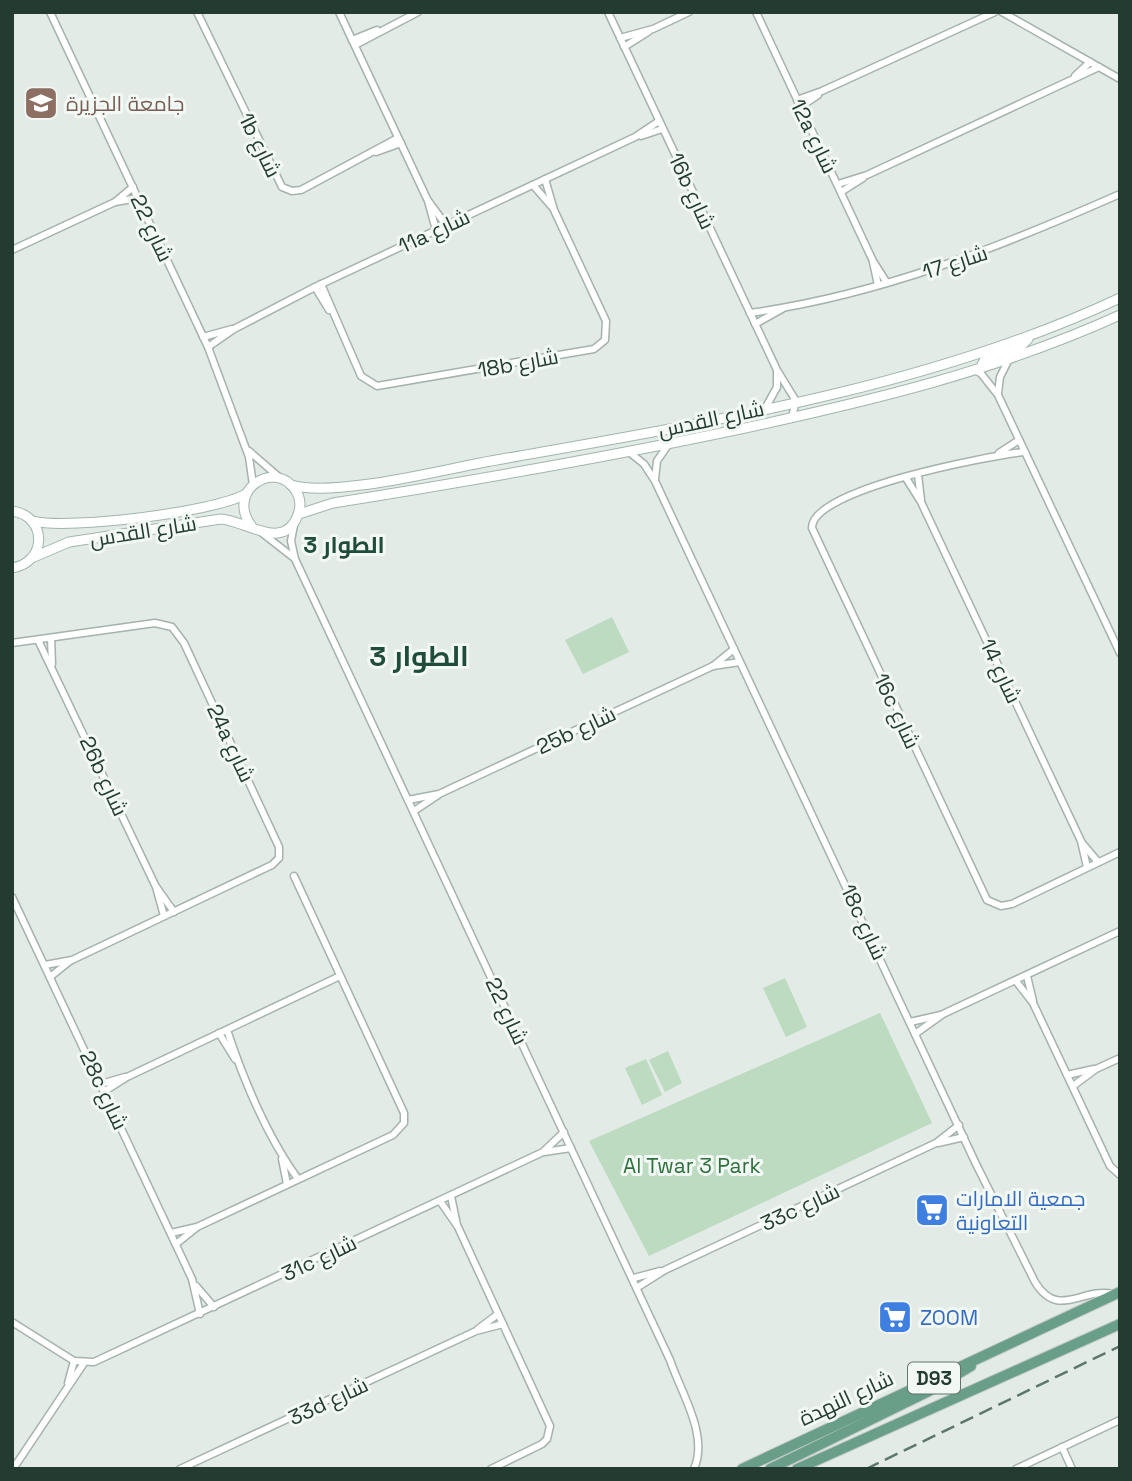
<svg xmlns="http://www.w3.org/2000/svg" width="1132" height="1481" font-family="'Space Grotesk',Cairo,sans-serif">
  <rect width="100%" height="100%" fill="#e2ebe6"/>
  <g fill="#bcdbc0">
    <path d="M 612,617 L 629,652 L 583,674 L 565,640 Z"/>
    <path d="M 785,978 L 807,1027 L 786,1037 L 763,988 Z"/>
    <path d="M 880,1013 L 932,1123 L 649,1256 L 589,1141 Z"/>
    <path d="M 668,1051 L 682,1083 L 665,1092 L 649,1060 Z"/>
    <path d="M 646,1059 L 662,1095 L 642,1105 L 625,1068 Z"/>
  </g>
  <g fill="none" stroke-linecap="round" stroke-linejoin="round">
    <g stroke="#a5b3ac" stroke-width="9">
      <g id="street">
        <path d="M 50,12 L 208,347 L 249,457 L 253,485"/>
        <path d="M 197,12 L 282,187 L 292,191 L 301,190 L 398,138"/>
        <path d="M 339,12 L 428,201 L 436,230"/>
        <path d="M 608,12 L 777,370 L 796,401 L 792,417"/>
        <path d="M 756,12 L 873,261 L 887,283"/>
        <path d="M 1002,12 L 1120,79"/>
        <path d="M 620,38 L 653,29 L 689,12"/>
        <path d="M 352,40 L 377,30"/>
        <path d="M 355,45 L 418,12"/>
        <path d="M 624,47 L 648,32"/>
        <path d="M 1075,76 L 1090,62"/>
        <path d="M 797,100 L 822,91 L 995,12"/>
        <path d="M 800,107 L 818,95"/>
        <path d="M 641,136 L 662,129"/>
        <path d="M 376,152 L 401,143"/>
        <path d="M 838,184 L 867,175 L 1099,67"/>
        <path d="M 533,185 L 553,208"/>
        <path d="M 841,192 L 863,178"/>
        <path d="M 115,202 L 133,187"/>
        <path d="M 429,202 L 446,225"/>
        <path d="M 12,250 L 115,202 L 138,198"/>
        <path d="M 873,262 L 878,285"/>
        <path d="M 321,284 L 361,376 L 377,386 L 594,349 L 605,340 L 606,321 L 554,210 L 545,179"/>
        <path d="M 315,287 L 329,310"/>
        <path d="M 750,313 C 880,295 1000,247 1120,194"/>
        <path d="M 755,324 L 782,309"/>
        <path d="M 203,337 L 232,329"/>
        <path d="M 208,347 L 234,329 L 315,287 L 635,137 L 659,121"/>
        <path d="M 979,371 L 998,395 L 1120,653"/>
        <path d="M 998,393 L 1000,377 L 1008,361"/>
        <path d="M 766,407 L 777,387 L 777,372"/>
        <path d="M 249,451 L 280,478"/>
        <path d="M 629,452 L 644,464 L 655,481 L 976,1164 L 1035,1282 C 1058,1320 1082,1287 1113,1294"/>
        <path d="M 1023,452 C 989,456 811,489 812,528 L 987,900 L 1001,906 L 1012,904 L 1120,852"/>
        <path d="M 999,453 L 1019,440"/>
        <path d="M 918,475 L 921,500"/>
        <path d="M 906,478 L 921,502 L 1081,841 L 1087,867"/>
        <path d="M 655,479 L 657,461 L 668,445"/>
        <path d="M 294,525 L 291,541 L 295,559 L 670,1360 C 681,1393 709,1435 694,1469"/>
        <path d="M 262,533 L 294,558"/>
        <path d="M 51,638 L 52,664"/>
        <path d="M 38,640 L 156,887 L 164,916"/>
        <path d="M 12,643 L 155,623 L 172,627 L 184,643 L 279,847 L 279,858 L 272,865 L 72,960 L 45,965"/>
        <path d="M 713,666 L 740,662"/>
        <path d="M 408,800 L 439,794 L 713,666 L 734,649"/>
        <path d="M 414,811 L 438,795"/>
        <path d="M 1082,843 L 1098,862"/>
        <path d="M 157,888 L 174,912"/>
        <path d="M 12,897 L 192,1279 L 200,1314"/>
        <path d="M 1027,976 L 1033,1001"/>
        <path d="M 50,977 L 70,961"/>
        <path d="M 1016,981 L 1033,1003 L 1110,1166 L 1120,1175"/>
        <path d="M 910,1022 L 941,1015"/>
        <path d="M 227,1030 C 244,1081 266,1135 298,1179"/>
        <path d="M 219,1033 L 235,1059"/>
        <path d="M 915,1034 L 943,1014 L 1120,931"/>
        <path d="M 1067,1075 L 1094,1069"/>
        <path d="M 101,1084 L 125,1077"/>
        <path d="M 1073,1086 L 1096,1069 L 1120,1058"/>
        <path d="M 105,1091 L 127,1077 L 340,976"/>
        <path d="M 938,1143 L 964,1137"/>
        <path d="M 544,1152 L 571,1148"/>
        <path d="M 282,1159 L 287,1184"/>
        <path d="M 451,1196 L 457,1225"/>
        <path d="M 440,1201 L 458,1227 L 550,1426 L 547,1439 L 542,1444 L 491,1469"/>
        <path d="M 171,1233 L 197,1227 L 393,1135 L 404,1123 L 404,1113 L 294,876"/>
        <path d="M 176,1244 L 196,1228"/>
        <path d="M 634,1278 L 660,1271"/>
        <path d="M 196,1286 L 214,1307"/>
        <path d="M 638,1287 L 665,1270 L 936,1143 L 959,1125"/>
        <path d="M 12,1322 L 74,1361 L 94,1362 L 543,1152 L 564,1132"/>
        <path d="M 478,1329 L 498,1314"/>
        <path d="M 68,1383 L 74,1361"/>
        <path d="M 1062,1447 L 1072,1469"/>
        <path d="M 13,1469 L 84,1363"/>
        <path d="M 180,1469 L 476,1331 L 503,1324"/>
        <path d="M 1016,1469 L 1120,1420"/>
      </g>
    </g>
    <g stroke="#a1b6ac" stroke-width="11">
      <g id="secondary">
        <path d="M 979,371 L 984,361 L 1021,346 L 1028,339"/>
        <path d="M 291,485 C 333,497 433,472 480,463 C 691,425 924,390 1120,298"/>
        <path d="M 12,511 C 48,516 47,563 12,568"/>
        <path d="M 299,514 L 333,503 C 471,481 608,457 745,428 C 874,400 999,370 1120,315"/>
        <path d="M 33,521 C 69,530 214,512 246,494"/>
        <path d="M 34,557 L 69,542 L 221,519 C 246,521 283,551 297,517 C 301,508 301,499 296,491 C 275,457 223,492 253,528"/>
      </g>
    </g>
    <g stroke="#c1c8c5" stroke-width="12">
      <g id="primary">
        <path d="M 742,1469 L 1120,1292"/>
        <path d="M 770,1469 L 929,1391 L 971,1366"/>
        <path d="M 797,1469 L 1120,1324"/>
      </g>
    </g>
    <use href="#street" stroke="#fff" stroke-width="6"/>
    <use href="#secondary" stroke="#fff" stroke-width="9"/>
    <use href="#primary" stroke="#699e89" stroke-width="10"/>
    <path stroke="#5e776c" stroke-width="2.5" stroke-dasharray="14 7" stroke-linecap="butt" d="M 866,1469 L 1120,1346"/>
  </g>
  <defs>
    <g id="university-square" transform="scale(1.75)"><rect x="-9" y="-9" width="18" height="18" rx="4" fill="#8d6e63" stroke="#f2f8f4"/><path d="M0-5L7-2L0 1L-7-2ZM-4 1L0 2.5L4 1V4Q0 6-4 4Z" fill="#fff"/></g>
    <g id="supermarket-square" transform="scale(1.75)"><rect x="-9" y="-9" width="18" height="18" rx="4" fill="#3f7fe0" stroke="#f2f8f4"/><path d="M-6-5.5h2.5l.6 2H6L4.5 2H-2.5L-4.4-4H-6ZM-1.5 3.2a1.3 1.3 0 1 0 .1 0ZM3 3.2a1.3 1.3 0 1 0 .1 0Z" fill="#fff"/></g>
  </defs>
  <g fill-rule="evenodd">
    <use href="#university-square" x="41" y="103"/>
    <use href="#supermarket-square" x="932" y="1210"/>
    <use href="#supermarket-square" x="895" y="1317"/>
  </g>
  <g text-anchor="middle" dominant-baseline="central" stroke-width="6" stroke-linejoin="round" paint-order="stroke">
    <rect fill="#f2f8f4" stroke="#61746c" stroke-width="2" x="908" y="1362.5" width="52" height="31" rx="5"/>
    <g font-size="19" font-weight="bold" fill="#233b31">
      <text x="934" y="1378">D93</text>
    </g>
    <g font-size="21" fill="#785e54" stroke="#f2f8f4" text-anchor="start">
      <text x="66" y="103">جامعة الجزيرة</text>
    </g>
    <g font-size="21" fill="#233b31" stroke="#f2f8f4">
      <text transform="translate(814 136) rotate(64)">12a شارع</text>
      <text transform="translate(260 145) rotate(64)">1b شارع</text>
      <text transform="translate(692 191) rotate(65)">16b شارع</text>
      <text transform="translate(152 228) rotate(65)">شارع 22</text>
      <text transform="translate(434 231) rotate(-25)">11a شارع</text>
      <text transform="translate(955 262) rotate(-18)">شارع 17</text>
      <text transform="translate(518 363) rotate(-10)">18b شارع</text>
      <text transform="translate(711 419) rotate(-12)">شارع القدس</text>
      <text transform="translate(143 531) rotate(-9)">شارع القدس</text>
      <text transform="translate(1001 671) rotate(65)">شارع 14</text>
      <text transform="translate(897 711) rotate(65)">16c شارع</text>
      <text transform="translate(576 730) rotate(-25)">25b شارع</text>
      <text transform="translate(231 743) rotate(65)">24a شارع</text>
      <text transform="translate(104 776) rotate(65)">26b شارع</text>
      <text transform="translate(864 922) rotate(65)">18c شارع</text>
      <text transform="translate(507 1011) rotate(65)">شارع 22</text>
      <text transform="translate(104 1090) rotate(65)">28c شارع</text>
      <text transform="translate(800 1207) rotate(-25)">33c شارع</text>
      <text transform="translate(319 1258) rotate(-25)">31c شارع</text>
      <text transform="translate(846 1398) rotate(-25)">شارع النهدة</text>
      <text transform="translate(328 1401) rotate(-25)">33d شارع</text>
    </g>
    <g font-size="21" fill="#30703f" stroke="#f2f8f4">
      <text x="692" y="1165">Al Twar 3 Park</text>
    </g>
    <g font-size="21" fill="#366cbe" stroke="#f2f8f4" text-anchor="start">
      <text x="956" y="1198">جمعية الامارات<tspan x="956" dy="24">التعاونية</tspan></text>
      <text x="920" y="1317">ZOOM</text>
    </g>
    <g font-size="23" font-weight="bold" fill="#204c3b" stroke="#f2f8f4">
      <text x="344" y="545">الطوار 3</text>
    </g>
    <g font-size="28" font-weight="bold" fill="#204c3b" stroke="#f2f8f4">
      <text x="419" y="656">الطوار 3</text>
    </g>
  </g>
  <rect width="1132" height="1481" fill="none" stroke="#233b31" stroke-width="28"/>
</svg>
